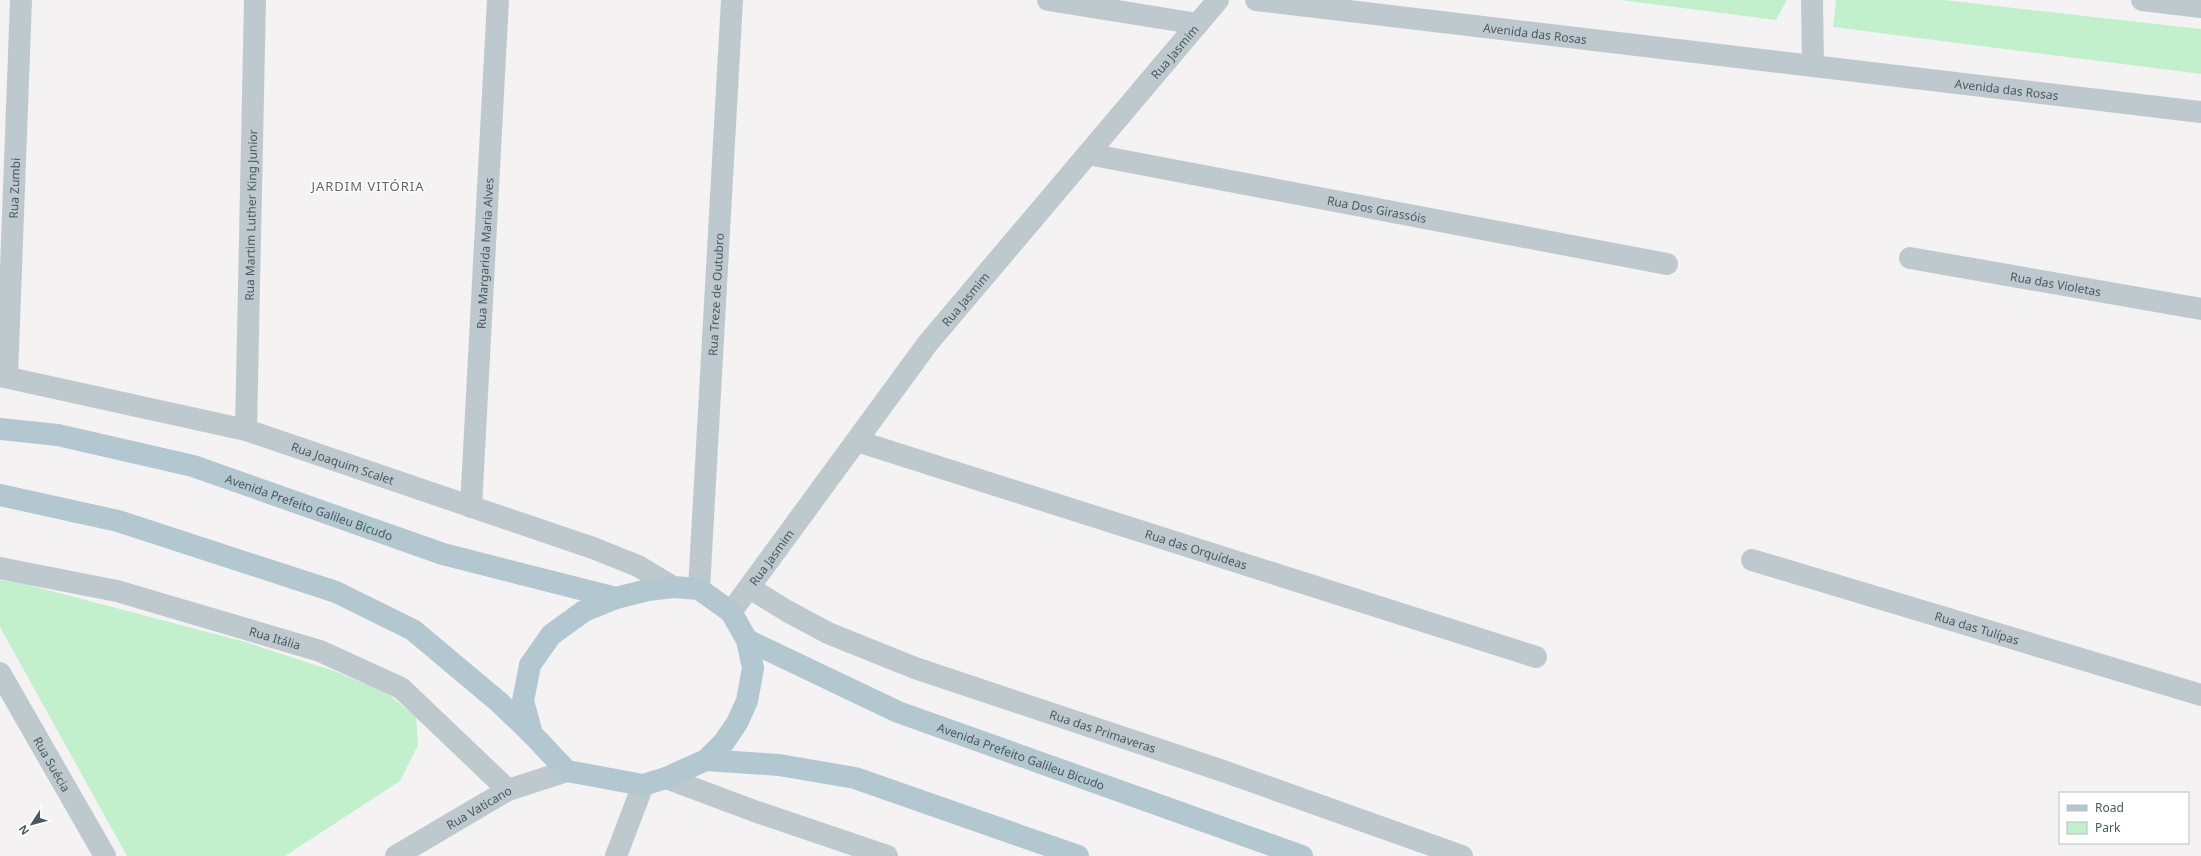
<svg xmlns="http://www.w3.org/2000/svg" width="2201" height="856" font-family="'Noto Sans',sans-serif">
  <rect width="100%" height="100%" fill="#f4f2f3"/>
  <g fill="#c3f0cc">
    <path d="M 1620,0 L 1787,0 L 1776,20 Z"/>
    <path d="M 1836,0 L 1943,0 L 2201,29 L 2201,74 L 1833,27 Z"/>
    <path d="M 0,580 L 21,583 L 245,642 L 337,672 L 387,693 L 416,717 L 418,745 L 400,781 L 285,856 L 127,856 L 0,627 Z"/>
  </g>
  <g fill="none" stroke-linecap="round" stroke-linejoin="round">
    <g stroke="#bec9ce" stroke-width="22">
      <path d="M 1048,0 L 1198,24"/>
      <path id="s1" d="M 1256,0 L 2201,112"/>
      <path d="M 1812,0 L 1813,66"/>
      <path d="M 2142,0 L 2201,7"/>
      <path id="s2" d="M 1088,154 L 1667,264"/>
      <path id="s3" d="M 1910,258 L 2201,309"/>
      <path id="s4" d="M 0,376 L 246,430 L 593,548 L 638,566 L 673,587"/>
      <path id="s5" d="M 7,376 L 21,0"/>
      <path id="s6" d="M 246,430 L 255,0"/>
      <path id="s7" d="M 857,441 L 1536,657"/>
      <path id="s8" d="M 471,507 L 498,0"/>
      <path id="s9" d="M 1752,560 L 2201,695"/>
      <path id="s10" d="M 0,568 L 117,591 L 320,651 L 401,688 L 508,790"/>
      <path id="s11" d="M 750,588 L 787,611 L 828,633 L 915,668 L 1223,771 L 1462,856"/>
      <path id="s12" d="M 699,589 L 732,0"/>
      <path id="s13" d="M 731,612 L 928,343 L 1218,0"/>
      <path id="s14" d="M 0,673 L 105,856"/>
      <path d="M 666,778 L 757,812 L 887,856"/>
      <path id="s15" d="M 396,856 L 508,790 L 567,771"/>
      <path d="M 616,856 L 643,785"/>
    </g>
    <g stroke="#b3c7d0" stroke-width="22">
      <path id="s16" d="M 0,429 L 58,435 L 193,466 L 443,554 L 616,598"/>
      <path d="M 0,495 L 118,521 L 336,592 L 413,630 L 500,703 L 532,734"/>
      <path id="s17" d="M 747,640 L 898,712 L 1302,856"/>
      <path d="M 706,760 L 724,742 L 737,723 L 747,701 L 753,668 L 747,640 L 731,612 L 699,589 L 673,587 L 648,590 L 616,598 L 584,611 L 551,635 L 530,665 L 523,701 L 532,734 L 567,771 L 643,785 L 666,778 L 706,760 L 779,765 L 855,778 L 1078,856"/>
    </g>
  </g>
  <g text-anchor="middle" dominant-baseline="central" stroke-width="3" stroke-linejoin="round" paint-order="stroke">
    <g font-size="12" fill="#4a5960" stroke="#fff">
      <text stroke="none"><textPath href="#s1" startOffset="281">Avenida das Rosas</textPath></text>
      <text stroke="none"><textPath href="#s13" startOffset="715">Rua Jasmim</textPath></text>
      <text stroke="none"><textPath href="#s1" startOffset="756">Avenida das Rosas</textPath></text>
      <text stroke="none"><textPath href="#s5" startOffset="188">Rua Zumbi</textPath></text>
      <text stroke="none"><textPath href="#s2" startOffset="294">Rua Dos Girassóis</textPath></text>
      <text stroke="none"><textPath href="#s6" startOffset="215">Rua Martim Luther King Junior</textPath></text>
      <text stroke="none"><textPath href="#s8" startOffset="254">Rua Margarida Maria Alves</textPath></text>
      <text stroke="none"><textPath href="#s3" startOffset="148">Rua das Violetas</textPath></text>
      <text stroke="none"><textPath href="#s12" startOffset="295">Rua Treze de Outubro</textPath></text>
      <text stroke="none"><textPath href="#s13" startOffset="391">Rua Jasmim</textPath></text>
      <text stroke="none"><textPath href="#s4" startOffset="354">Rua Joaquim Scalet</textPath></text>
      <text stroke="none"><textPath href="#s16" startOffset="320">Avenida Prefeito Galileu Bicudo</textPath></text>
      <text stroke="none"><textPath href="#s7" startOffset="356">Rua das Orquídeas</textPath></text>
      <text stroke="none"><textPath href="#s13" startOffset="68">Rua Jasmim</textPath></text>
      <text stroke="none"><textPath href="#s9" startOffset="235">Rua das Tulípas</textPath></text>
      <text stroke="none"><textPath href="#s10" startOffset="284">Rua Itália</textPath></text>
      <text stroke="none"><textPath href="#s11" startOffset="382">Rua das Primaveras</textPath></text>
      <text stroke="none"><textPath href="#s17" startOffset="298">Avenida Prefeito Galileu Bicudo</textPath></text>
      <text stroke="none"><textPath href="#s14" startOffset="105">Rua Suécia</textPath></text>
      <text stroke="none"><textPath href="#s15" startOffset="96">Rua Vaticano</textPath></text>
    </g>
    <g font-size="13" letter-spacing="1" fill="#5f6467" stroke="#fff">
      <text x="368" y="186">JARDIM VITÓRIA</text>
    </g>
  </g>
  <rect x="2059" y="792" width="130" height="52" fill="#ffffff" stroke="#b7bdbf"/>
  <rect x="2067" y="805" width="20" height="6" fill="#b3c7d0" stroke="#b7bdbf"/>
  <text x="2095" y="812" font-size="12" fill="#4a5960">Road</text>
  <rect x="2067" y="822" width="20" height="12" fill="#c3f0cc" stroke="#b7bdbf"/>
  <text x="2095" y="832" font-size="12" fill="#4a5960">Park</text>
  <g transform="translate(32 824) rotate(234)" stroke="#ffffff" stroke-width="3" paint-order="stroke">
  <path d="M0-3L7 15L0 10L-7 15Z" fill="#4a5960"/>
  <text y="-6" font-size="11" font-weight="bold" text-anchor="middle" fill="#4a5960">N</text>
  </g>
</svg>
